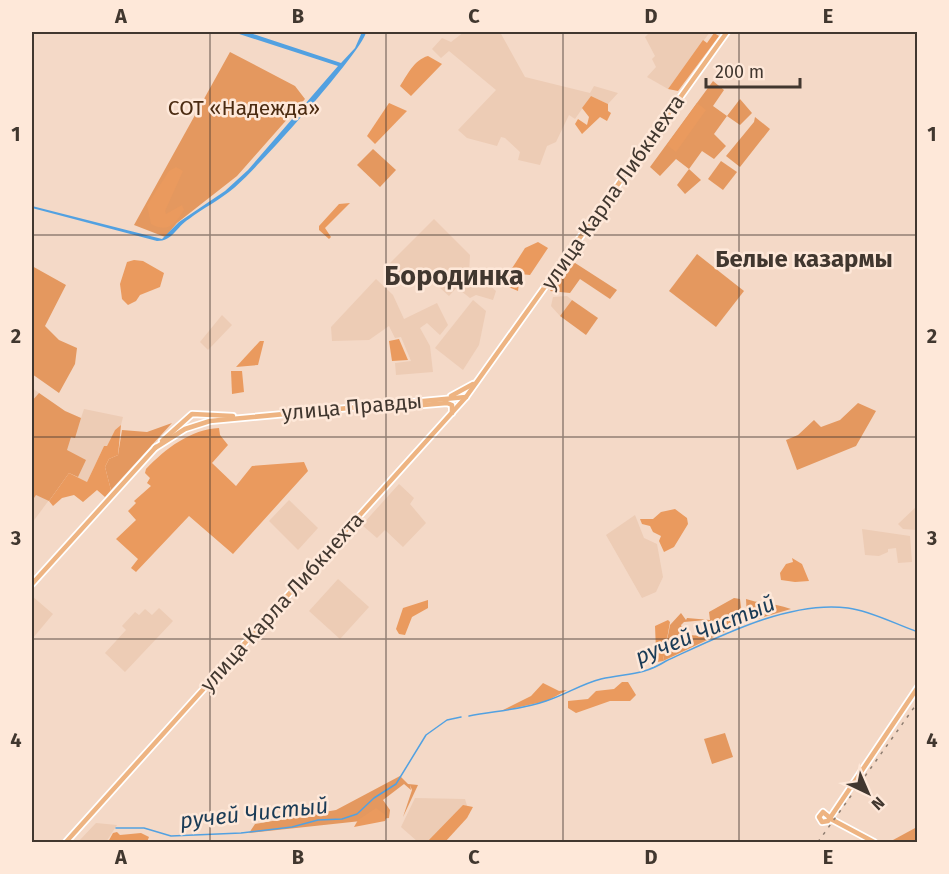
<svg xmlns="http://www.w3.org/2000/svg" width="949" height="874" font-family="'Fira Sans',sans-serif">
  <rect width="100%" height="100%" fill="#f4d9c7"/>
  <g fill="#edccb5">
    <path d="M 464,32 L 500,32 L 525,77 L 590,93 L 594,86 L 618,93 L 608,104 L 591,96 L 575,119 L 569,115 L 556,142 L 547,146 L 540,165 L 518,160 L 520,152 L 505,138 L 501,137 L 497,146 L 467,138 L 458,130 L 496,90 L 449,51 L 441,58 L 432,49 L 442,38 L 451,42 Z"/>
    <path d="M 650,32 L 710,32 L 668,89 L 647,77 L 656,67 L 652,59 L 655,56 L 645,37 Z"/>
    <path d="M 434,219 L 470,255 L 469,274 L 449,296 L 430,279 L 404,286 L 385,268 Z"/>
    <path d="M 472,276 L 487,283 L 496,291 L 493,300 L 476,295 L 470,298 L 461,291 Z"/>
    <path d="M 376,279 L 393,295 L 404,319 L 437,303 L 448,325 L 440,335 L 427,323 L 420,328 L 430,346 L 433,372 L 396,375 L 395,363 L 411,361 L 401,337 L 395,338 L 389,326 L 369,340 L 332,341 L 331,327 Z"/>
    <path d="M 567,296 L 572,300 L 560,316 L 551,306 L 553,297 Z"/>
    <path d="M 473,300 L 486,311 L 479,345 L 463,370 L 435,348 Z"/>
    <path d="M 222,315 L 232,325 L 208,350 L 200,342 Z"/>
    <path d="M 32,388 L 65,411 L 81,418 L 84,409 L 123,417 L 121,425 L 115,430 L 107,446 L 104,446 L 87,482 L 69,473 L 32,523 Z"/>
    <path d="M 399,484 L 414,498 L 410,504 L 426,523 L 403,547 L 385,530 L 377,538 L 362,525 Z"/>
    <path d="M 289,500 L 318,528 L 298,550 L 269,521 Z"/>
    <path d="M 917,506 L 917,530 L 903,529 L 898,524 Z"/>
    <path d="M 635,515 L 644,538 L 657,544 L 663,577 L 656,592 L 642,598 L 606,535 Z"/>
    <path d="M 862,529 L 910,536 L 912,562 L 898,563 L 896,548 L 888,549 L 888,552 L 879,556 L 865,555 Z"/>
    <path d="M 338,579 L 369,607 L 340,639 L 309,611 Z"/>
    <path d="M 32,596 L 53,614 L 33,638 L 32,637 Z"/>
    <path d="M 159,608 L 173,621 L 125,672 L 105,653 L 126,630 L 122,626 L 135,612 L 139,615 L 145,609 L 152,615 Z"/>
    <path d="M 415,798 L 465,799 L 468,809 L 438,842 L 418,842 L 401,827 Z"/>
    <path d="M 96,823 L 117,825 L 106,842 L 78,842 Z"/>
  </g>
  <g fill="#e4985f" fill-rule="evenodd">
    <path d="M 230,52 L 295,86 L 305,99 L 237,176 L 177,223 L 165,237 L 134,225 Z"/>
    <path d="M 713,81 L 724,90 L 713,106 L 727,116 L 740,99 L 752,113 L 740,125 L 727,116 L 714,134 L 726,146 L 714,159 L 702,151 L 689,169 L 701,180 L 685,194 L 677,185 L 689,169 L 676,159 L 660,176 L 650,167 Z"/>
    <path d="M 755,117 L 770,129 L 740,167 L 726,156 L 754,122 Z"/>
    <path d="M 373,149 L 396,170 L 380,187 L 357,165 Z"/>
    <path d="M 721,161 L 737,172 L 723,190 L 708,179 Z"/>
    <path d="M 697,254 L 744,291 L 716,327 L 669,291 Z"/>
    <path d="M 572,261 L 617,290 L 610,299 L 580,279 L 570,293 L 550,291 Z"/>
    <path d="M 32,266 L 66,285 L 45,326 L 59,340 L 77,348 L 75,364 L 59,393 L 32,374 Z"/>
    <path d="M 572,300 L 598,318 L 586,335 L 560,316 Z"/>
    <path d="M 39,393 L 65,411 L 81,418 L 75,438 L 71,437 L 67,450 L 86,460 L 78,477 L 69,473 L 49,501 L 36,495 L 32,501 L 32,401 Z"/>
    <path d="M 858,403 L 876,411 L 856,446 L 797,470 L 786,440 L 798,435 L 814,420 L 821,427 L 840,420 Z"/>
    <path d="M 172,423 L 111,490 L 105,467 L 109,459 L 118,455 L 122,430 L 147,432 Z"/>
    <path d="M 734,598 L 740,599 L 743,623 L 663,661 L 670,625 L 681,613 L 686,620 L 687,618 L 710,620 L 709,612 ZM 706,620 L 716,627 L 709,636 L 685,635 L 681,625 L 684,622 Z"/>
    <path d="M 746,599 C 761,604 776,603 791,609 L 750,621 L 747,618 Z"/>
    <path d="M 725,733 L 733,757 L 712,764 L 704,739 Z"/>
    <path d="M 400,776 L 408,784 L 418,785 L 403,817 L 412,790 L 410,785 L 411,790 L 404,784 L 383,800 L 390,810 L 389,818 L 249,833 L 255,824 L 336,810 Z"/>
    <path d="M 917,827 L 917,842 L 895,842 L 893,840 Z"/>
  </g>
  <g fill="#ea9a5e">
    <path d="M 714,33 L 719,36 L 678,91 L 668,89 L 703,40 L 707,43 Z"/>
    <path d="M 428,56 L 442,64 L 411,96 L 400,86 C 408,74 414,60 428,56 Z"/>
    <path d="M 591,96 L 608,104 L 608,111 L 611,113 L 607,121 L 600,117 L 582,134 L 575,124 L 578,119 L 587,125 L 589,117 L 582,108 Z"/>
    <path d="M 389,103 L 407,111 L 375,144 L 367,136 Z"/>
    <path d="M 697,103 L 706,110 L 676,152 L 667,145 Z"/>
    <path d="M 176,167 L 183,171 L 165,211 L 166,214 L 182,205 L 184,210 C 175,225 167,233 151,224 L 147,205 L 169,171 Z"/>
    <path d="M 350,203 L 325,228 L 331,237 L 329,239 L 319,230 L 319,226 L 339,204 Z"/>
    <path d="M 538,242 L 548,248 L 530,275 L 520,274 L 518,291 L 502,284 L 525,248 Z"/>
    <path d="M 134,260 L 143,261 L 164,273 L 160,287 L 140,295 L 136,301 L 128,305 L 122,299 L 120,284 L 127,262 Z"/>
    <path d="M 399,339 L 408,360 L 392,361 L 389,341 Z"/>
    <path d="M 260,341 L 264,341 L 258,365 L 236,367 Z"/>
    <path d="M 231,371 L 242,371 L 244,392 L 232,394 Z"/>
    <path d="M 121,425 L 118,455 L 109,459 L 105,467 L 111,490 L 105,497 L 97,490 L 83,502 L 74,495 L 62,498 L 53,506 L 49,501 L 69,473 L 87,482 L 104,446 L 107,446 L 115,430 Z"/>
    <path d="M 219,428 L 220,435 L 228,445 L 212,463 L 236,486 L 252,466 L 304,462 L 308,471 L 233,554 L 189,516 L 136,572 L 131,568 L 138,559 L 116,539 L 136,520 L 128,511 L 136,503 L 134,501 L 151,486 L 147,483 L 150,478 L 145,473 L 146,469 C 165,449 191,429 219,428 Z"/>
    <path d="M 675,509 L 687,518 L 688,524 L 674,547 L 664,552 L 659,541 L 661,536 L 653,532 L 650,526 L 642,524 L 640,519 L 653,519 L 661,512 Z"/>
    <path d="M 792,558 L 802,564 L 809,581 L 795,582 L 781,580 L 780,573 L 786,564 L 793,562 Z"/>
    <path d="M 428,600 L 428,608 L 412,617 L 405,635 L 399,634 L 396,629 L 403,608 Z"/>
    <path d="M 668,620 L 670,622 L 663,661 L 652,663 L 656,650 L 655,626 Z"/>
    <path d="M 622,682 L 628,682 L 636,695 L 630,701 L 610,701 L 576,713 L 568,708 L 568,701 L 588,699 L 596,691 L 614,689 Z"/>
    <path d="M 543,683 L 559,691 L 567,690 L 547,701 L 501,711 L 531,696 Z"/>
    <path d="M 463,805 L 473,807 L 467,818 L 445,842 L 427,842 Z"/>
    <path d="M 376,808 L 387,816 L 385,821 L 354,827 L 358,820 Z"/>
    <path d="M 117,832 L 120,835 L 141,833 L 149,837 L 147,842 L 108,842 L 113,833 Z"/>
  </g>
  <path fill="#52a1e1" d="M 233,32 L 247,32 L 341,63 L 355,48 L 362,32 L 366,32 C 363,51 255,171 234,188 C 220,200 203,208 189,219 C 176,227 173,241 157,241 L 32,208 L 32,206 L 162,239 L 179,222 L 225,191 L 248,170 L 338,66 Z"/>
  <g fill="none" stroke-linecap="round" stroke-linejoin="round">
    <g stroke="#52a1e1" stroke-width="1.5">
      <path d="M 469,716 C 494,711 521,710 546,701 C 565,695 581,684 601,679 C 627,673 642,676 666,661 C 718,637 789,600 848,608 C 871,611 895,624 918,632"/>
      <path d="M 116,828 L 144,828 L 171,836 L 241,833 L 292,827 L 318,820 L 342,819 L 357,814 L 374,798 L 396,784 L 426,735 L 447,720 L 461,717"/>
    </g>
    <g stroke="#fff" stroke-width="8">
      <g id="major">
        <path d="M 451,396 L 473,384"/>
        <path d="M 392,405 L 400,407 L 447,403 L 452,405 L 452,413"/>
        <path d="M 162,441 L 192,414 L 233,416"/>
        <path d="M 155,448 L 185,429 L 210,421 L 466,397"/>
        <path d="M 32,584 L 156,447"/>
        <path d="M 829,817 L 823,812 L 819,817 L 822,822 L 828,821 L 918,687"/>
        <path d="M 829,818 L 874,842"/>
        <path d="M 66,842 L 466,397 L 727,32"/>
      </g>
    </g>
    <use href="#major" stroke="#eeb482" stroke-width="4.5"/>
    <path stroke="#8e7d70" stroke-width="1.5" stroke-dasharray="3 6" stroke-linecap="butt" d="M 818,842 L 918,702"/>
  </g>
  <path fill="none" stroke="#41372f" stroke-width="1.5" stroke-opacity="0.55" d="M 210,32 L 210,842M 386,32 L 386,842M 563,32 L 563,842M 739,32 L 739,842M 32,235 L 918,235M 32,437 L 918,437M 32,639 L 918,639"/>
  <g text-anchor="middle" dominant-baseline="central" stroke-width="5" stroke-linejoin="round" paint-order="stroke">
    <g font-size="21" fill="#4b2b11" stroke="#fee8d9">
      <text x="244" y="108">СОТ «Надежда»</text>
    </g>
    <g font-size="21" fill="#41372f" stroke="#fee8d9">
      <text transform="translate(613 192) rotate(-55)">улица Карла Либкнехта</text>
      <text transform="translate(352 407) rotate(-5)">улица Правды</text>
      <text transform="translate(282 602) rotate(-48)">улица Карла Либкнехта</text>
    </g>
    <g font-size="22" font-style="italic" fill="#1a3b56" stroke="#fee8d9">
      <text transform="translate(705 630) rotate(-22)">ручей Чистый</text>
      <text transform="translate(254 813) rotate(-6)">ручей Чистый</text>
    </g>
    <g font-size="24" font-weight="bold" fill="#41372f" stroke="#fee8d9">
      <text x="804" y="259">Белые казармы</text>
    </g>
    <g font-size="27" font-weight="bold" fill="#41372f" stroke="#fee8d9">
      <text x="454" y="276">Бородинка</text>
    </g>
  </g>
  <rect width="949" height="874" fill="none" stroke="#fee8d9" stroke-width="66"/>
  <g transform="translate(868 793) rotate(136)" stroke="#fee8d9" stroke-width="4.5" paint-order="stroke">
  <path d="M0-4.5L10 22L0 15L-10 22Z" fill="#41372f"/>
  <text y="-9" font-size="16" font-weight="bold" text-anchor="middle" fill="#41372f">N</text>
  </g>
  <path d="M706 78v9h94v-9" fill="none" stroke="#41372f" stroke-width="3"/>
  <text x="715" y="78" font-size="18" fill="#41372f" stroke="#fee8d9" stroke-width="4.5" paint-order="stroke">200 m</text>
  <rect x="33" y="33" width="883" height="808" fill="none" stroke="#41372f" stroke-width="2"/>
  <g font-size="20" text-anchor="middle" font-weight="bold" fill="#41372f">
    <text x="121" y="23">A</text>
    <text x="298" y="23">B</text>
    <text x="474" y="23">C</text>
    <text x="651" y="23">D</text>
    <text x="828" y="23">E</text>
    <text x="16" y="141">1</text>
    <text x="932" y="141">1</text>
    <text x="16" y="343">2</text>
    <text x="932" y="343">2</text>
    <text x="16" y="545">3</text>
    <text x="932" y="545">3</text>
    <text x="16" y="747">4</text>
    <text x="932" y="747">4</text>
    <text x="121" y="864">A</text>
    <text x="298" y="864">B</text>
    <text x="474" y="864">C</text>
    <text x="651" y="864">D</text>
    <text x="828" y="864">E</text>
  </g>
</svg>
